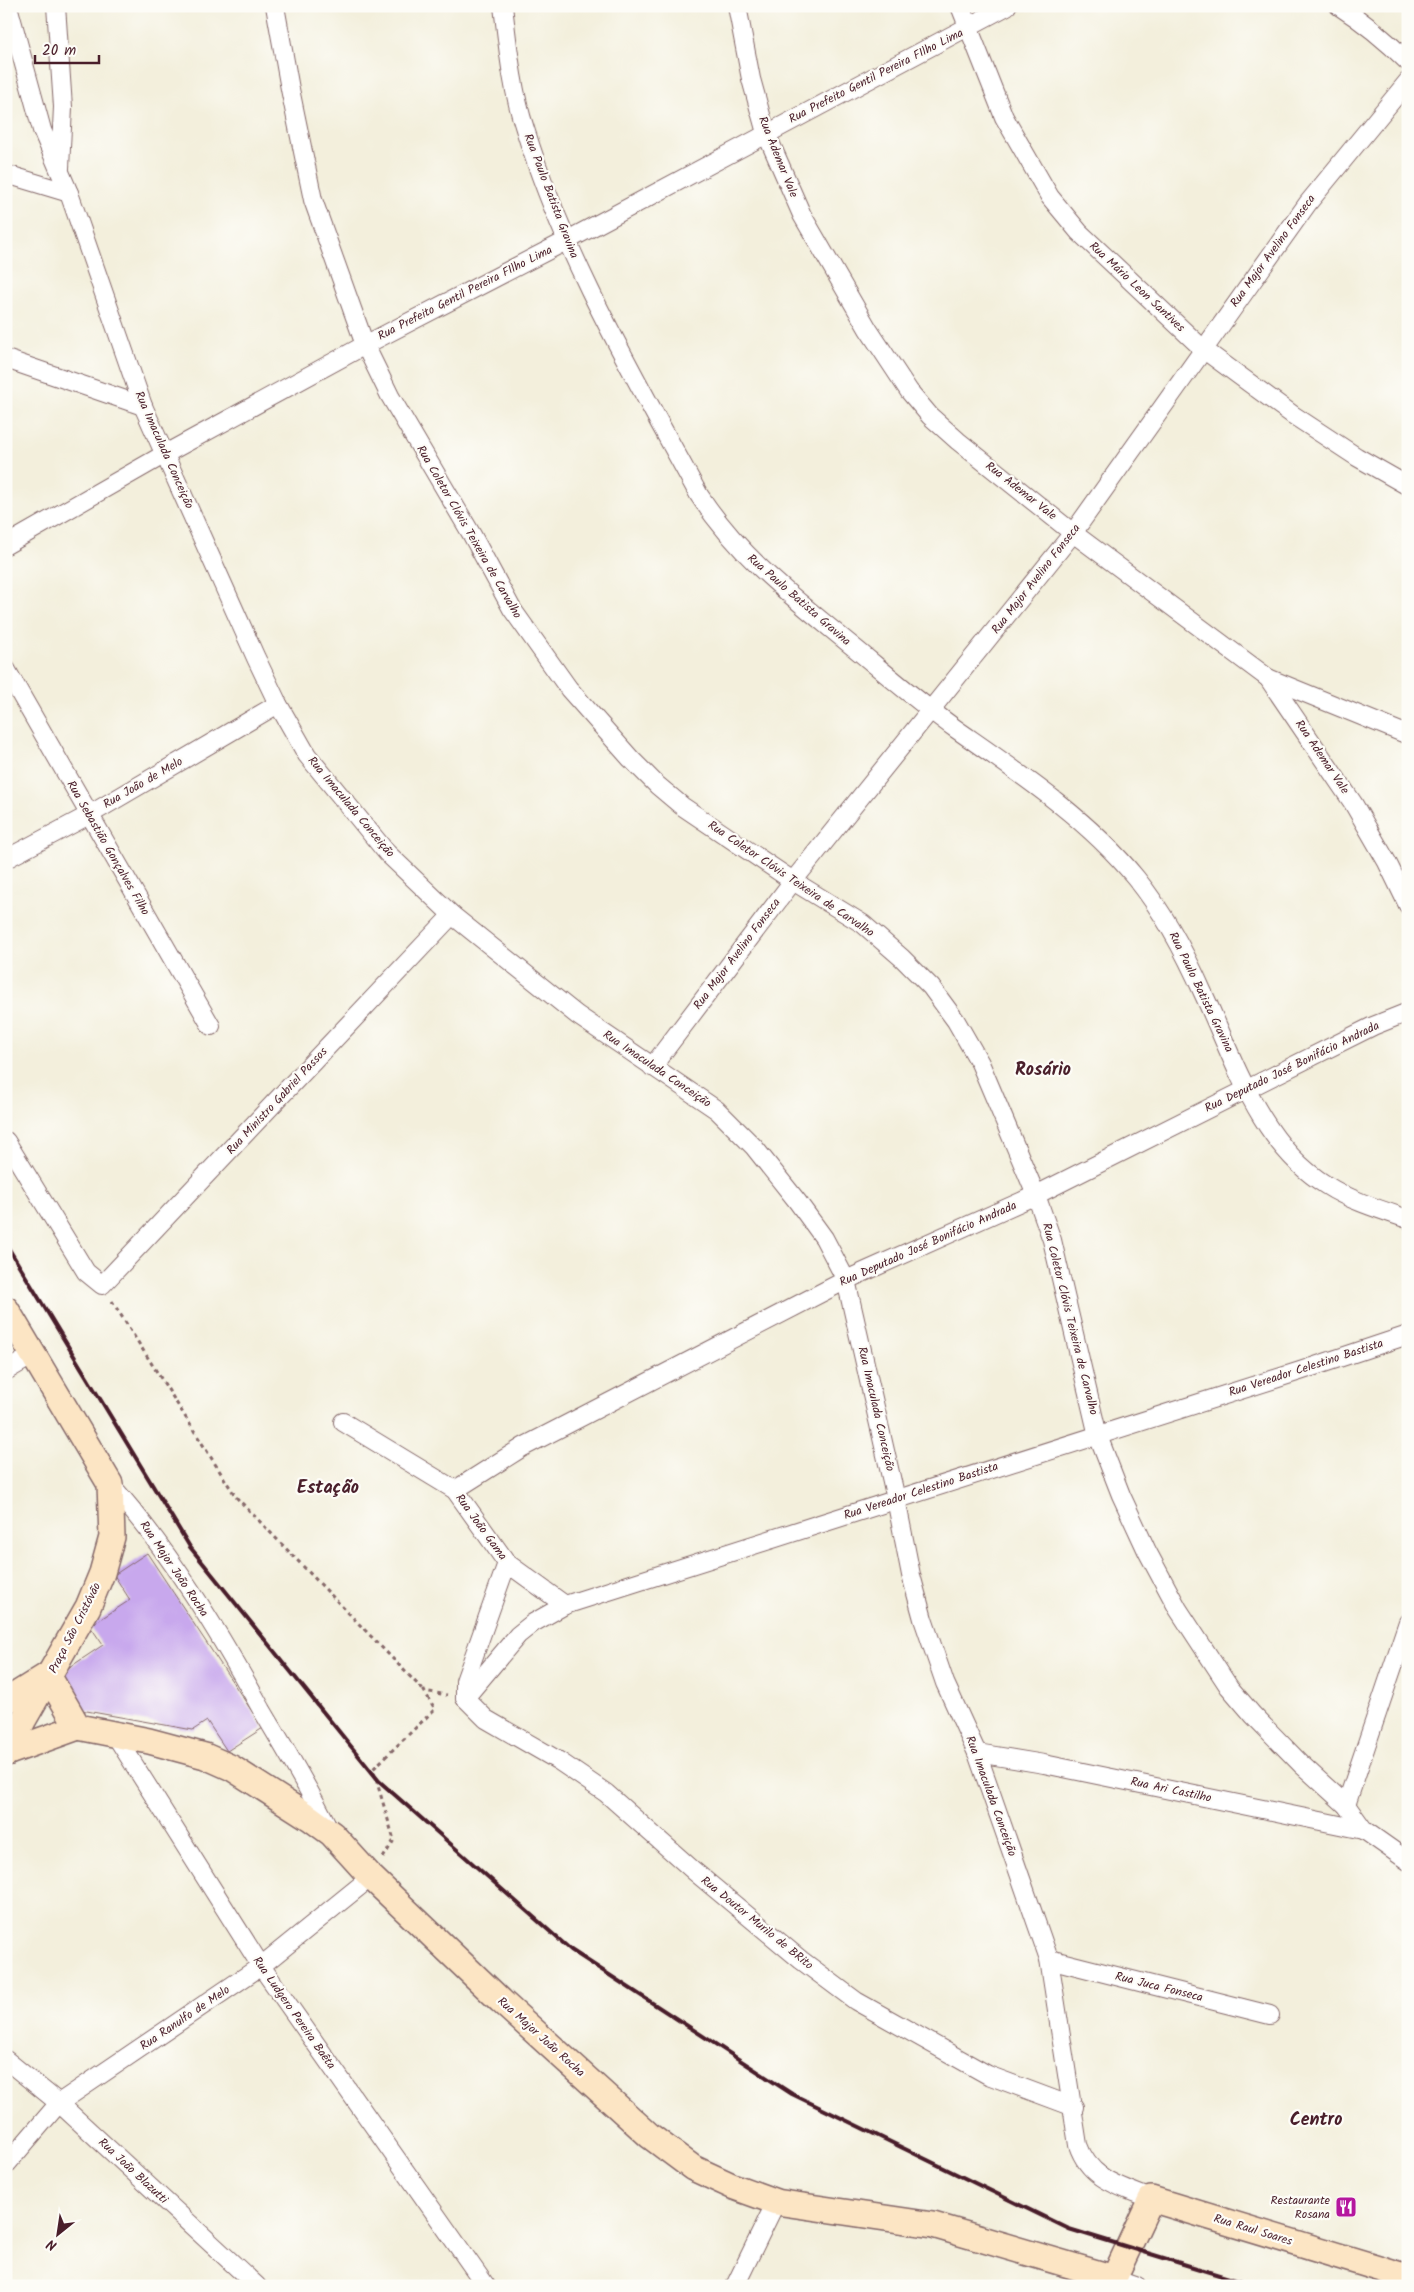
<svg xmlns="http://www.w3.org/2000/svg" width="1414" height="2292" font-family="Kalam,sans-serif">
  <rect width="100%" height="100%" fill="#fdfcf7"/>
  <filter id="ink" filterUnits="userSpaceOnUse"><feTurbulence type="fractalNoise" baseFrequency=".02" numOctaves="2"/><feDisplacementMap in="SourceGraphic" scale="10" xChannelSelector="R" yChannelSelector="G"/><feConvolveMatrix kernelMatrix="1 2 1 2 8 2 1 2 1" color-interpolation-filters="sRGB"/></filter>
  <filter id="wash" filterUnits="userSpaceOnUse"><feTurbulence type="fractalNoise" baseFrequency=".0096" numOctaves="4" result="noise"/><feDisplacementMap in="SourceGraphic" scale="20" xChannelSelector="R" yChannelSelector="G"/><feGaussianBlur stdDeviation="1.12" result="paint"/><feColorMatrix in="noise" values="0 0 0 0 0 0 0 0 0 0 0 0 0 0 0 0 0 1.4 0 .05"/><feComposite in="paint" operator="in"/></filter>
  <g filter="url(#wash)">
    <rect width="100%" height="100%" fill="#f3efdc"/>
    <g id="blocks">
      <path fill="#c8a8ed" d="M 147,1553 L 263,1728 L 227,1751 L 207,1721 L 193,1730 L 81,1710 L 58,1675 L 103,1645 L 90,1626 L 130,1600 L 114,1575 Z"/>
    </g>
  </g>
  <g filter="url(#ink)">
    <use href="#blocks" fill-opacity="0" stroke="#856869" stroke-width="1"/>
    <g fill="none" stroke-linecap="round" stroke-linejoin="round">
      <g stroke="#856869" stroke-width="20">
        <g id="street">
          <path d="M 8,6 L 42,130 L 69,193 L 143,406 L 256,658 L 278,704 L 307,755 L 387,853 L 452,915 L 577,1015 L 717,1110 L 754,1147 L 797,1201 L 824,1238 L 846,1280 L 896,1499 L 911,1575 L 923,1619 L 945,1683 L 977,1753 L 1049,1959 L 1078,2145 C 1090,2180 1120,2186 1151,2199"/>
          <path d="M 56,6 L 63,107 L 60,168"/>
          <path d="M 275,6 L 290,89 L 313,200 L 365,345 L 390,396 L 472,535 L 512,609 L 569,689 L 631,759 L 657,785 L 682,806 L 793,881 L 863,924 L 902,958 L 931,987 L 956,1021 L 980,1063 L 1036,1195 L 1052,1240 L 1098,1436 L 1121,1495 L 1147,1551 L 1178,1609 L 1229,1687 L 1253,1715 L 1301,1764 L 1346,1805 L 1364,1830 L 1408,1861"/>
          <path d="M 503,6 C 508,47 512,90 525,129 C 565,259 635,377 699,495 C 740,557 790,595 846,641 C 883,671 918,702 956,729 C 1019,773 1087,818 1136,878 C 1165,914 1186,954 1204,995 C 1235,1062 1260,1144 1326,1185 C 1349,1200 1381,1210 1408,1219"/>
          <path d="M 737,6 L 751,79 L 766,133 L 802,215 L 868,329 L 909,391 L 930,416 L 958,441 L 1073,533 L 1268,678 L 1353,803 L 1387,862 L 1408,905"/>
          <path d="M 960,6 L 1004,117 L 1050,197 L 1079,232 L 1203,349 L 1293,415 L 1357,457 L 1408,486"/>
          <path d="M 1339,6 C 1364,22 1387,41 1408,62"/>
          <path d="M 6,174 L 69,193"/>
          <path d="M 6,359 L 143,406"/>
          <path d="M 6,545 L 165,454 L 365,345 L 566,241 L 1007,6"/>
          <path d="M 6,669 L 211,1026"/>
          <path d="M 1268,678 L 1408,735"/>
          <path d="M 6,859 L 89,815 L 278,704"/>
          <path d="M 652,1067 L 793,881 L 1073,533 L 1308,203 L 1408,81"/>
          <path d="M 6,1141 L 86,1272 L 102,1285 L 452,915"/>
          <path d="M 6,1371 L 33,1355"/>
          <path d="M 343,1422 L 455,1490 L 507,1563 L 565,1605"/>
          <path d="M 110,1484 C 170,1551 218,1631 262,1710 C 285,1749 309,1788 329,1829"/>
          <path d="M 455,1490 L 523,1447 L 846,1280 L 1036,1195 L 1373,1026 L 1408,1012"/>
          <path d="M 465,1698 L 518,1635 L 533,1623 L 565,1605 L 1300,1371 L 1408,1335"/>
          <path d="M 465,1698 L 486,1719 L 559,1761 L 606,1793 L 694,1871 L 801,1960 L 856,2001 L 988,2075 L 1074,2107"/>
          <path d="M 465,1698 L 465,1681 L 507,1563"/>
          <path d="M 114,1733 L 261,1966 L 486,2286"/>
          <path d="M 977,1753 L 1044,1764 L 1364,1830"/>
          <path d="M 1346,1805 L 1408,1622"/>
          <path d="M 1049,1959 L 1270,2015"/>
          <path d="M 6,2060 L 59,2103 L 257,2286"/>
          <path d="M 6,2165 L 59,2103 L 261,1966 L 371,1877"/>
          <path d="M 1114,2278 L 1137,2286"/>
          <path d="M 735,2286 L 776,2202"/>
        </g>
      </g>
      <g stroke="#856869" stroke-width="28">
        <g id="secondary">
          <path d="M 6,1309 L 110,1484 L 112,1537 L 102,1573 L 88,1607 L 24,1719 L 7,1753"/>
          <path d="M 48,1675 L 78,1727 L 149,1741 L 205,1756 L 232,1768 L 310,1818 L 332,1834 L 371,1877 L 501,2001 L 650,2136 L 693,2168 L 732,2186 L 776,2202 L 933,2225 L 1114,2278 L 1151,2199 L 1408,2277"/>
          <path d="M 6,1701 L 46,1676"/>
          <path d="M 6,1753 L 78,1727"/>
        </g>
      </g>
      <g stroke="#856869" stroke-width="3" stroke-dasharray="4 4" stroke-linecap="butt">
        <path d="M 112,1301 L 236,1497 L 424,1691"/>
        <path d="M 383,1858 L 394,1840 L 373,1769 L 435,1709 L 424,1691 L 447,1695"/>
      </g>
      <use href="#street" stroke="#fff" stroke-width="18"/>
      <use href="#secondary" stroke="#fce5c4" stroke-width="25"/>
      <path stroke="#4a1f2b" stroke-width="4" d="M 6,1244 L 190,1547 L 379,1781 L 571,1950 L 792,2094 L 1069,2229 L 1255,2286"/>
    </g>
  </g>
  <defs>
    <g id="restaurant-square" transform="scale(1.125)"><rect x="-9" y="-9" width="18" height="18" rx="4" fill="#b5179e" stroke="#fdfcf7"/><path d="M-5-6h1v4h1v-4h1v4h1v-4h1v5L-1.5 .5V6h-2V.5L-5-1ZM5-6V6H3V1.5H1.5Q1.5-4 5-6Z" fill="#fff"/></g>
  </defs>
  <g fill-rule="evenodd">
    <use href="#restaurant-square" x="1346" y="2207"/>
  </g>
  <g text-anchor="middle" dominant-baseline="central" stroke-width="4.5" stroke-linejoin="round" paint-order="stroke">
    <g font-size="12" fill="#4a1f2b" stroke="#fdfcf7">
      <text transform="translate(876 76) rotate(-27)">Rua Prefeito Gentil Pereira FIlho Lima</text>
      <text transform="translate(778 157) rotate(68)">Rua Ademar Vale</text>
      <text transform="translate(551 196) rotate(69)">Rua Paulo Batista Gravina</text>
      <text transform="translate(1273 251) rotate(-54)">Rua Major Avelino Fonseca</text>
      <text transform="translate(1137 287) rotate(43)">Rua Mário Leon Santives</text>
      <text transform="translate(465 293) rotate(-27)">Rua Prefeito Gentil Pereira FIlho Lima</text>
      <text transform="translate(164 450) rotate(66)">Rua Imaculada Conceição</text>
      <text transform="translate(1021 491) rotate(38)">Rua Ademar Vale</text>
      <text transform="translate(469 532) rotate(60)">Rua Coletor Clóvis Teixeira de Carvalho</text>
      <text transform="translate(1036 579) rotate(-52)">Rua Major Avelino Fonseca</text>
      <text transform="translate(799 600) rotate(41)">Rua Paulo Batista Gravina</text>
      <text transform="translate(1322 757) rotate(56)">Rua Ademar Vale</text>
      <text transform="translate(143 783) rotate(-30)">Rua João de Melo</text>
      <text transform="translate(351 807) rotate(50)">Rua Imaculada Conceição</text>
      <text transform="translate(108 848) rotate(60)">Rua Sebastião Gonçalves Filho</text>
      <text transform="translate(791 879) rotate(34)">Rua Coletor Clóvis Teixeira de Carvalho</text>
      <text transform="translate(737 954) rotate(-53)">Rua Major Avelino Fonseca</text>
      <text transform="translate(1201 992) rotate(64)">Rua Paulo Batista Gravina</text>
      <text transform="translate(1292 1067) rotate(-26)">Rua Deputado José Bonifácio Andrada</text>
      <text transform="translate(657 1069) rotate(34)">Rua Imaculada Conceição</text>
      <text transform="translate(277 1101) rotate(-47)">Rua Ministro Gabriel Passos</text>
      <text transform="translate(928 1244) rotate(-24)">Rua Deputado José Bonifácio Andrada</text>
      <text transform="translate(1070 1319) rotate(76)">Rua Coletor Clóvis Teixeira de Carvalho</text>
      <text transform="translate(1306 1368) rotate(-18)">Rua Vereador Celestino Bastista</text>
      <text transform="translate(876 1409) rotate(77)">Rua Imaculada Conceição</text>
      <text transform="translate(921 1491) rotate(-18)">Rua Vereador Celestino Bastista</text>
      <text transform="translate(481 1527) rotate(54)">Rua João Gama</text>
      <text transform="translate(174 1569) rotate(56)">Rua Major João Rocha</text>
      <text transform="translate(75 1628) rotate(-63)">Praça São Cristóvão</text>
      <text transform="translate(1171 1790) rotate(12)">Rua Ari Castilho</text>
      <text transform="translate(991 1796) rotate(70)">Rua Imaculada Conceição</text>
      <text transform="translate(757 1923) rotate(39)">Rua Doutor Murilo de BRito</text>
      <text transform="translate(1159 1987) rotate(14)">Rua Juca Fonseca</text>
      <text transform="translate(294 2013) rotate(55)">Rua Ludgero Pereira Baêta</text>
      <text transform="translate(185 2018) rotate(-34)">Rua Ranulfo de Melo</text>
      <text transform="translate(541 2037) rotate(42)">Rua Major João Rocha</text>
      <text transform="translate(133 2171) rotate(43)">Rua João Blazutti</text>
      <text transform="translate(1253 2230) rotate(17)">Rua Raul Soares</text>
    </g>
    <g font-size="12" fill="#4a1f2b" stroke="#fdfcf7" text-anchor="end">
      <text x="1330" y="2200">Restaurante<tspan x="1330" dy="14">Rosana</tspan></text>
    </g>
    <g font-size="18" font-weight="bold" fill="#4a1f2b" stroke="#fdfcf7">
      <text x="1043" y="1070">Rosário</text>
      <text x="328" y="1488">Estação</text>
      <text x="1316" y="2120">Centro</text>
    </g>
  </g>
  <rect width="1414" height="2292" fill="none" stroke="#fdfcf7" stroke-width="25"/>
  <g transform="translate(58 2234) rotate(210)" stroke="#fdfcf7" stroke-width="4" paint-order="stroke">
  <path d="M0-4L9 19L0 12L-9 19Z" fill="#4a1f2b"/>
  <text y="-8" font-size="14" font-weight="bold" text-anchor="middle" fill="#4a1f2b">N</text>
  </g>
  <path d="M35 55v8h64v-8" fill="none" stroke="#4a1f2b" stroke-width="2.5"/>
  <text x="42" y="55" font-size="15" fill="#4a1f2b" stroke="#fdfcf7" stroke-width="4" paint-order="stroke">20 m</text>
</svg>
